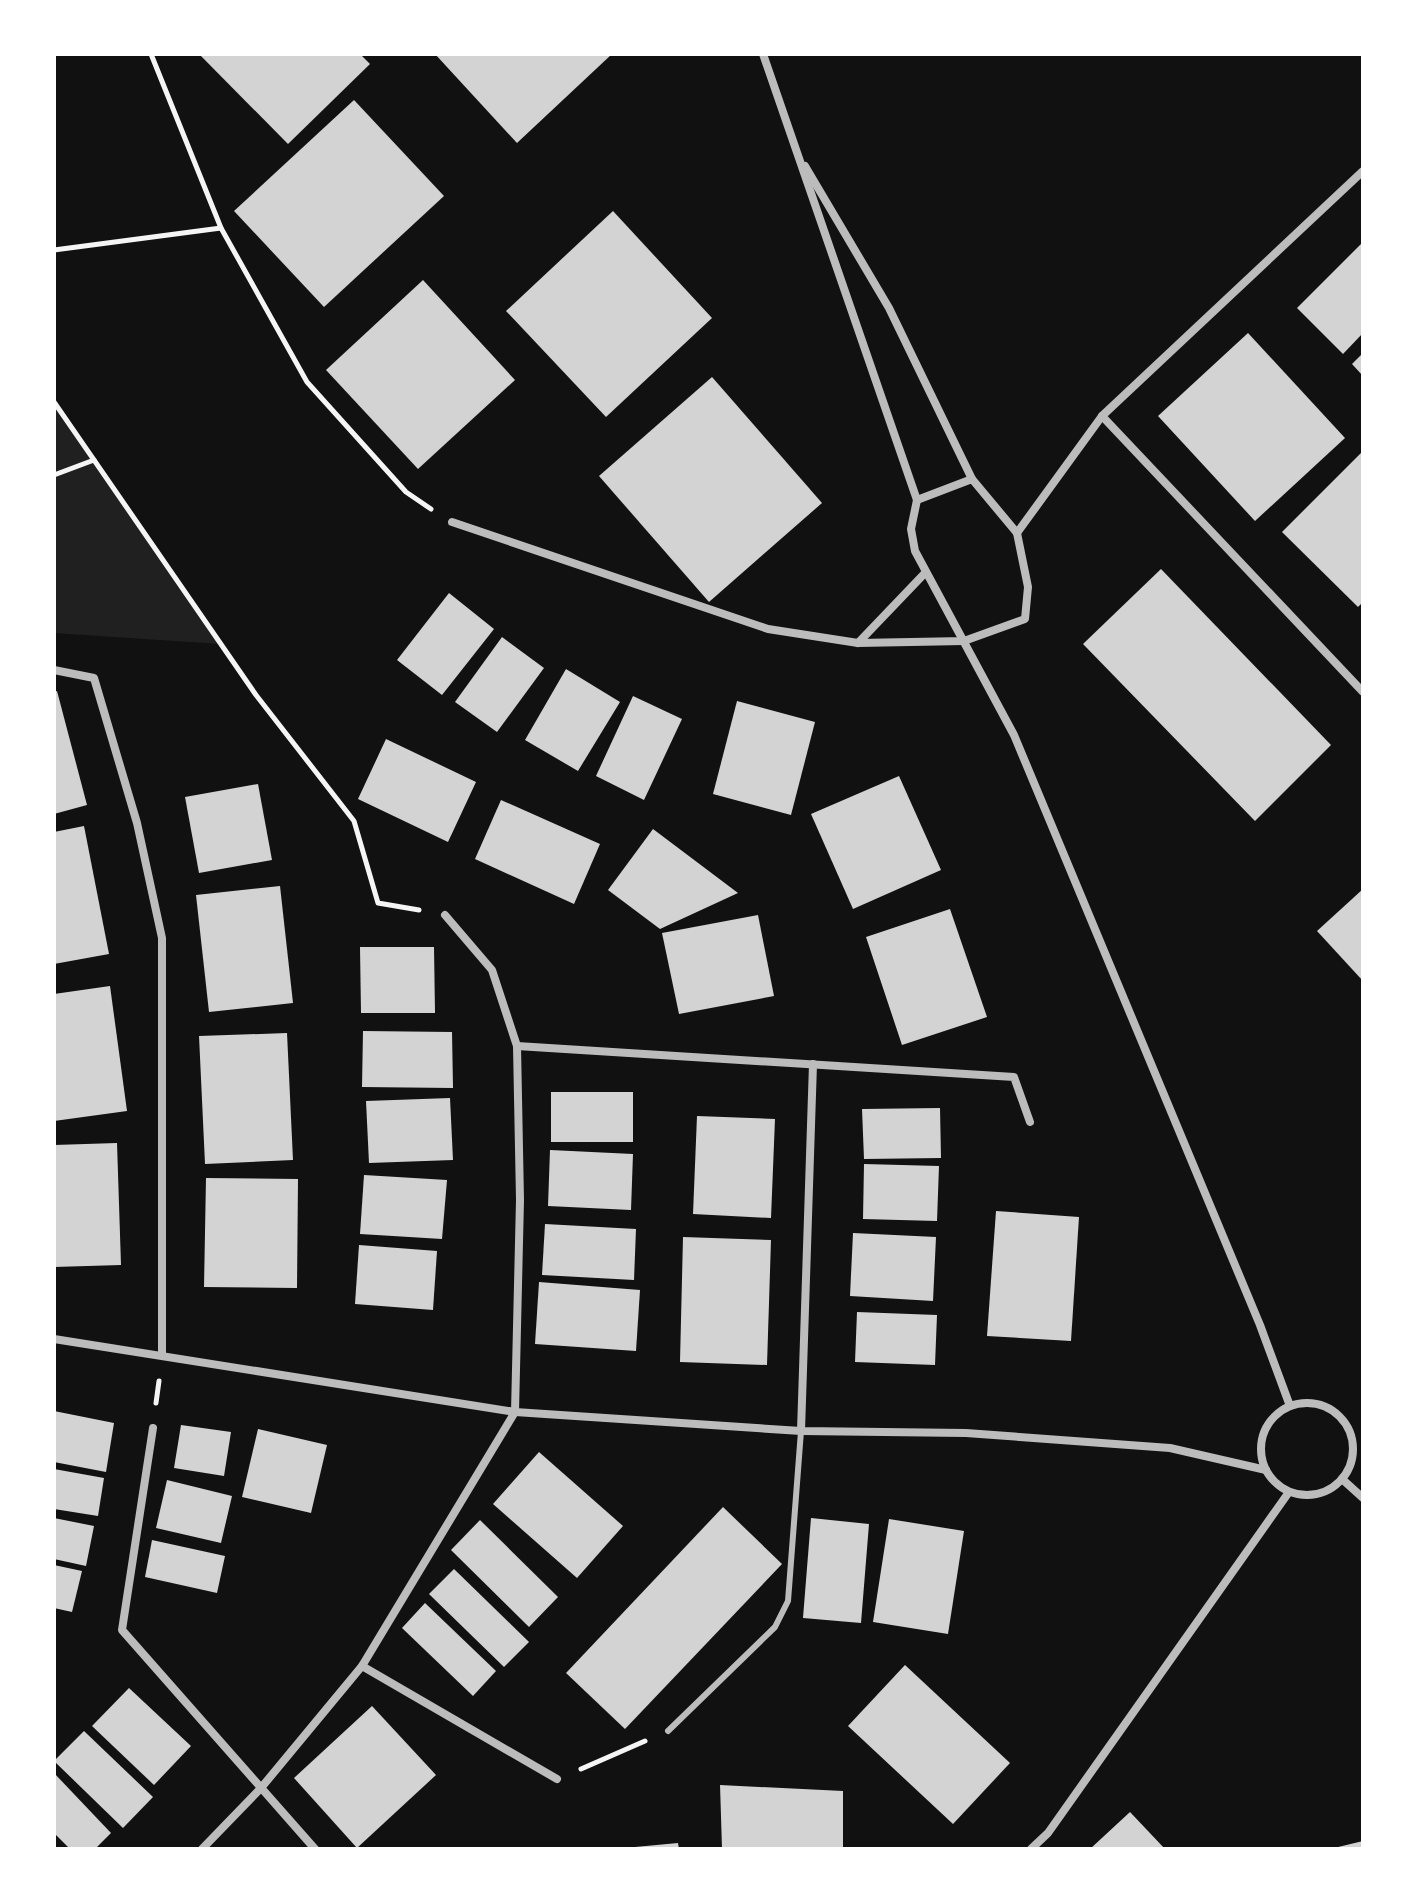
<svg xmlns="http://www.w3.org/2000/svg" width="1417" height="1903" font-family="'DM Sans',sans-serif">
  <rect width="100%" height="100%" fill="#111"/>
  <path fill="#202020" d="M 54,401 L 220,644 L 54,633 Z"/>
  <g fill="#d3d3d3">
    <path d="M 199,54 L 360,54 L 370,64 L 288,144 Z"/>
    <path d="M 435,54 L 612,54 L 517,143 Z"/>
    <path d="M 354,100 L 444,196 L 324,307 L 234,211 Z"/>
    <path d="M 613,211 L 712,318 L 606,417 L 506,311 Z"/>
    <path d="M 1363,242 L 1363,333 L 1343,354 L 1297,308 Z"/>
    <path d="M 423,280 L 515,380 L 418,469 L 326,370 Z"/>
    <path d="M 1248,333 L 1345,438 L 1255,521 L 1158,416 Z"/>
    <path d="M 1363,353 L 1363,376 L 1352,364 Z"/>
    <path d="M 712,377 L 822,503 L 709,602 L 599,476 Z"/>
    <path d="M 1363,451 L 1363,602 L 1358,607 L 1282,532 Z"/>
    <path d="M 1161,569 L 1331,745 L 1255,821 L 1083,644 Z"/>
    <path d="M 449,593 L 494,629 L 442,695 L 397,660 Z"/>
    <path d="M 502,637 L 544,668 L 497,732 L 455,702 Z"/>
    <path d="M 566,669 L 620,702 L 578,771 L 525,740 Z"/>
    <path d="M 57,691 L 87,805 L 54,814 L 54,692 Z"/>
    <path d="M 633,696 L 682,719 L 644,800 L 596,776 Z"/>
    <path d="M 737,701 L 815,722 L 791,815 L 713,794 Z"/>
    <path d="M 386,739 L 476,782 L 448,842 L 358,799 Z"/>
    <path d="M 899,776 L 941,870 L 853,909 L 811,814 Z"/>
    <path d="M 258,784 L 272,860 L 199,873 L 185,797 Z"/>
    <path d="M 501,800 L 600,844 L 574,904 L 475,859 Z"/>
    <path d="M 84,826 L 109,954 L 54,964 L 54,832 Z"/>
    <path d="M 653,829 L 738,893 L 660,929 L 608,890 Z"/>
    <path d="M 280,886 L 293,1003 L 209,1012 L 196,895 Z"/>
    <path d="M 1363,889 L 1363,981 L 1317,931 Z"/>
    <path d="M 950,909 L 987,1017 L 902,1045 L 866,937 Z"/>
    <path d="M 758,915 L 774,996 L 679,1014 L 662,933 Z"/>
    <path d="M 360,947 L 434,947 L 435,1013 L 361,1013 Z"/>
    <path d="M 110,986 L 127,1111 L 54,1121 L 54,994 Z"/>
    <path d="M 363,1031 L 452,1032 L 453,1088 L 362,1087 Z"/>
    <path d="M 287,1033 L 293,1160 L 205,1164 L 199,1036 Z"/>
    <rect x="551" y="1092" width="82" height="50"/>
    <path d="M 450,1098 L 453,1160 L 369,1163 L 366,1101 Z"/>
    <path d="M 940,1108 L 941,1158 L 864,1159 L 862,1109 Z"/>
    <path d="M 697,1116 L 775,1119 L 771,1218 L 693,1214 Z"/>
    <path d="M 117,1143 L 121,1265 L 54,1267 L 54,1145 Z"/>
    <path d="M 550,1150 L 633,1154 L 631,1210 L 548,1206 Z"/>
    <path d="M 864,1164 L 939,1166 L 937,1221 L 863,1219 Z"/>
    <path d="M 364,1175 L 447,1180 L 442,1239 L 360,1234 Z"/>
    <path d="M 206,1178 L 298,1179 L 297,1288 L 204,1287 Z"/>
    <path d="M 996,1211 L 1079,1217 L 1071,1341 L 987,1336 Z"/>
    <path d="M 545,1224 L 636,1229 L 634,1280 L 542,1275 Z"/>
    <path d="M 853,1233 L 936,1237 L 933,1301 L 850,1296 Z"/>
    <path d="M 683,1237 L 771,1240 L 767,1365 L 680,1362 Z"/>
    <path d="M 359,1245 L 437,1251 L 433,1310 L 355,1304 Z"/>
    <path d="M 539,1282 L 640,1290 L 636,1351 L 535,1344 Z"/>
    <path d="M 857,1312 L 937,1315 L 935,1365 L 855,1362 Z"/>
    <path d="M 54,1411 L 114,1423 L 106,1472 L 54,1462 Z"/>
    <path d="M 181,1425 L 231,1432 L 224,1476 L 174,1468 Z"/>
    <path d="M 258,1429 L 327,1445 L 311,1513 L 242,1497 Z"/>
    <path d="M 539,1452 L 623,1526 L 577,1578 L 493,1504 Z"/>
    <path d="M 54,1469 L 104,1478 L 98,1516 L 54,1509 Z"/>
    <path d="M 167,1480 L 232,1496 L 221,1543 L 156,1528 Z"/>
    <path d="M 723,1507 L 782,1564 L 625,1729 L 566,1673 Z"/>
    <path d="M 54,1518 L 94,1526 L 86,1566 L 54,1559 Z"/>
    <path d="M 811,1518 L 869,1524 L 861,1623 L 803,1618 Z"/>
    <path d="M 889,1519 L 964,1531 L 948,1634 L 873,1622 Z"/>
    <path d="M 480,1520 L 558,1597 L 529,1627 L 451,1550 Z"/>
    <path d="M 152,1540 L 225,1556 L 217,1593 L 145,1577 Z"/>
    <path d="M 54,1565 L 82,1571 L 72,1612 L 54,1608 Z"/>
    <path d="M 454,1569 L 529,1642 L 504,1667 L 429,1594 Z"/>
    <path d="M 425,1603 L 496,1671 L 473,1696 L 402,1628 Z"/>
    <path d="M 905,1665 L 1010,1763 L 953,1824 L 848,1726 Z"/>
    <path d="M 129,1688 L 191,1746 L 154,1785 L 92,1726 Z"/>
    <path d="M 372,1706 L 436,1775 L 357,1848 L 294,1778 Z"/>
    <path d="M 84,1731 L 153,1797 L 123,1828 L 54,1761 Z"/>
    <path d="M 54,1773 L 111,1833 L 95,1849 L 70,1849 L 54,1833 Z"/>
    <path d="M 720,1785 L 843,1791 L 843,1849 L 722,1849 Z"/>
    <path d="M 1130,1812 L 1165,1849 L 1090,1849 Z"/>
    <path d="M 1363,1841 L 1363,1849 L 1334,1849 L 1334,1848 Z"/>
    <path d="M 678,1843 L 679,1849 L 635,1849 L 635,1847 Z"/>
  </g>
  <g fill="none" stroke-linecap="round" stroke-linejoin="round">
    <g stroke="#f5f5f5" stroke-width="5">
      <path d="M 151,54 L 221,228 L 307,382 L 406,492 L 431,509"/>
      <path d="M 54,250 L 221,228"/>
      <path d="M 54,402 L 256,695 L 354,821 L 378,903 L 419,910"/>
      <path d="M 54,475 L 94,460"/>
      <path d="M 156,1403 L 159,1381"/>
      <path d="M 581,1769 L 645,1741"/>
    </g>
    <path stroke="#bcbcbc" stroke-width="6" d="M 668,1731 L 775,1627 L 788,1601 L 801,1431"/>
    <g stroke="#bcbcbc" stroke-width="8">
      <path d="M 763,54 L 917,500"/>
      <path d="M 805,166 L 889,308 L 972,479"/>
      <path d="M 1102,416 L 1363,692"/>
      <path d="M 917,500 L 911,529 L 915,551 L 1014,735 L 1260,1325 L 1290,1406"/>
      <path d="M 452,522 L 768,629 L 858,643 L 964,641 L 1025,619 L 1028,587 L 1017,533 L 972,479 L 917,500"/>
      <path d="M 1017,533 L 1102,416 L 1363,171"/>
      <path d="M 858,643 L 925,573"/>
      <path d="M 54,670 L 94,678 L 137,823 L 162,938 L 162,1355"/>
      <path d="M 517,1046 L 1014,1077 L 1030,1122"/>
      <path d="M 54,1339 L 515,1412 L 801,1431 L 966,1433 L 1170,1448 L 1266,1470"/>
      <circle cx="1307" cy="1449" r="46"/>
      <path d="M 153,1428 L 122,1630 L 315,1849"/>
      <path d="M 801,1431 L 813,1064"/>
      <path d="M 1342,1479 L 1363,1498"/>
      <path d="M 362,1666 L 557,1779"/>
      <path d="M 202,1849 L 261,1788 L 362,1666 L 515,1412 L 520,1200 L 517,1046 L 492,970 L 445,915"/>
      <path d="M 1031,1849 L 1048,1833 L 1289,1492"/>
    </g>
  </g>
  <rect width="1417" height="1903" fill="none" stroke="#ffffff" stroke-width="112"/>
</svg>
